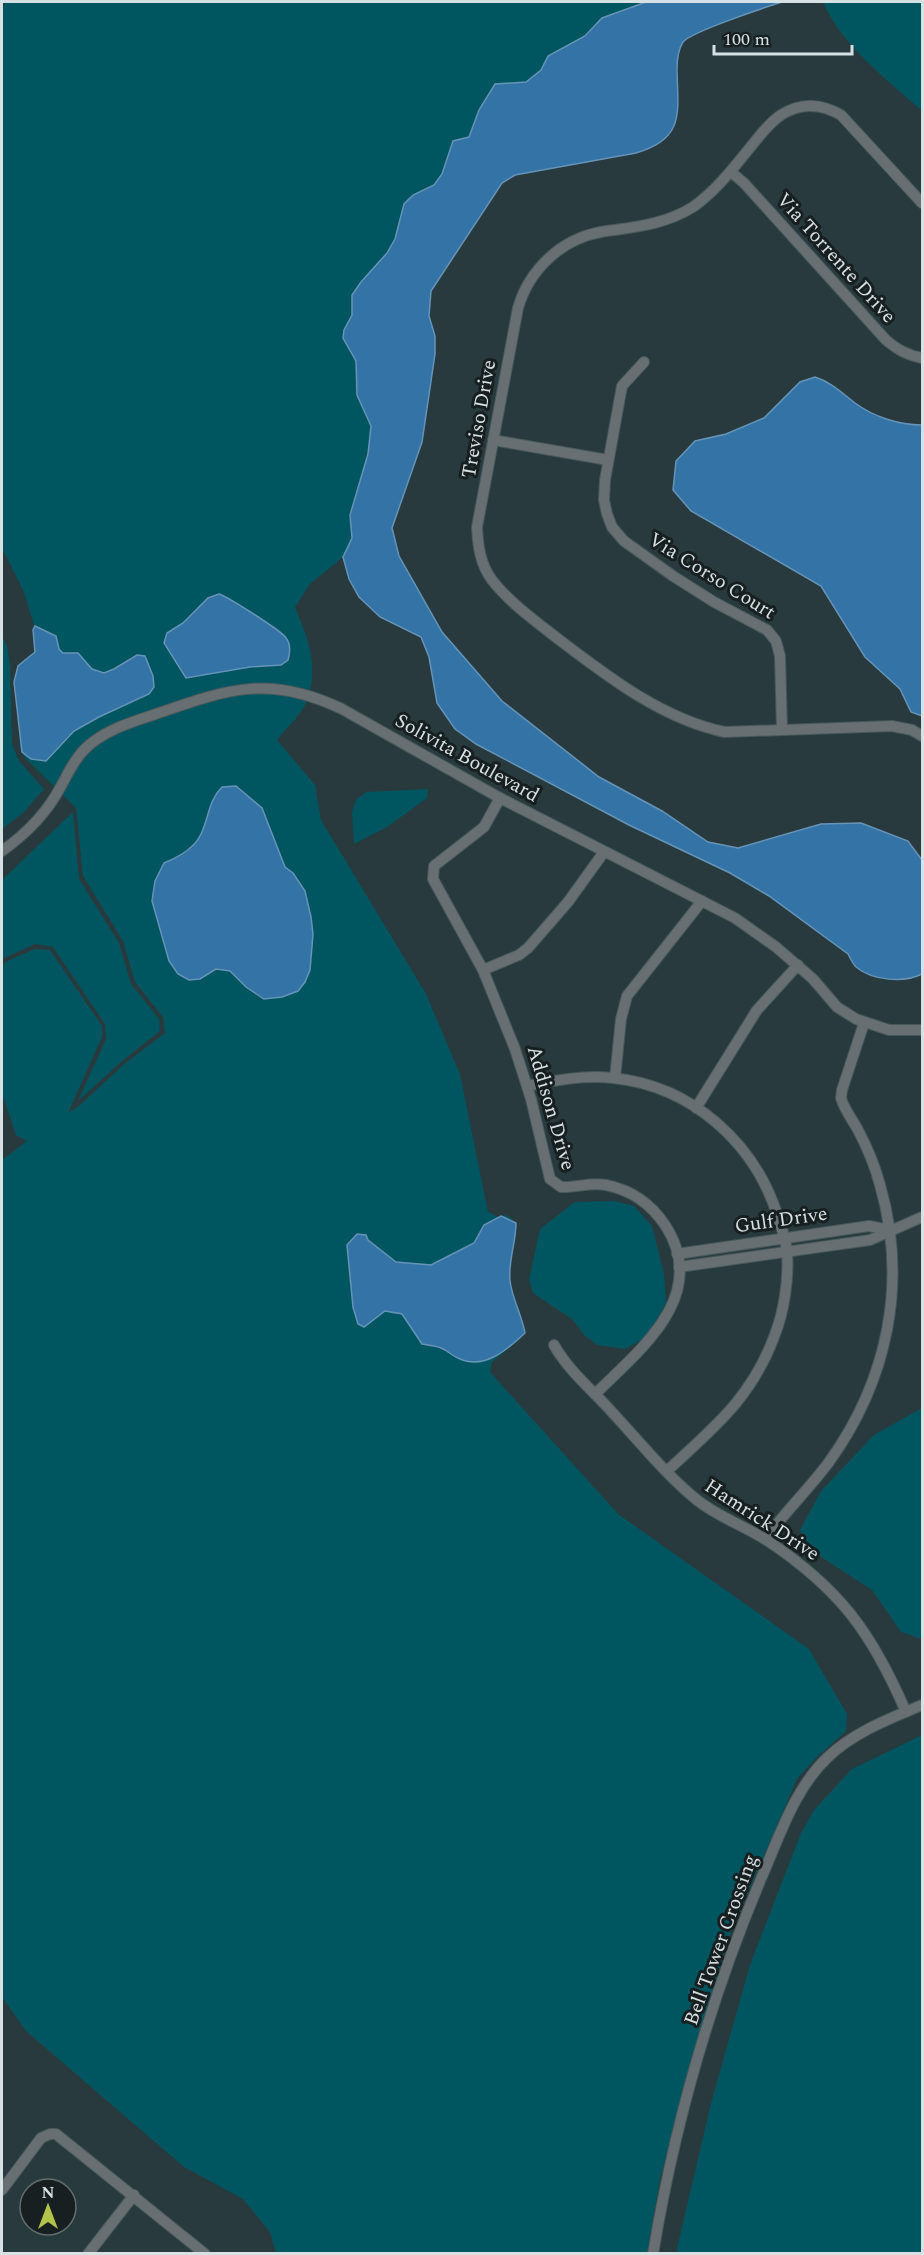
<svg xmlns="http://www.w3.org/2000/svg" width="924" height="2255" font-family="Spectral,serif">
  <rect width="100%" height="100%" fill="#283a3d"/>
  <g fill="#005660">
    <path d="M 5,2 L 646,2 L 602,18 L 585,36 L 548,56 L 541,70 L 526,82 L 494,84 L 479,110 L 469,137 L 453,141 L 442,174 L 434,185 L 413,195 L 404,204 L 395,239 L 387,253 L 361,282 L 353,295 L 352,315 L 344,330 L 343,338 L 356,361 L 357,395 L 371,426 L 368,454 L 350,515 L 352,538 L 343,557 L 310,584 L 295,607 C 309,641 321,671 304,707 C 298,718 285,729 277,740 L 315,785 L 321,820 L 426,994 L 460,1074 L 488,1212 L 498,1217 L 506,1215 L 513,1220 L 515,1232 L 508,1270 L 512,1298 L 523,1327 L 522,1337 L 492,1362 L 490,1372 L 618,1514 L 809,1649 L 847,1714 L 846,1731 L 816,1758 L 797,1779 L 730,1934 L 687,2076 L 660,2179 L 647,2253 L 276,2253 L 270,2232 L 243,2199 L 184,2167 L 26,2031 L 2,1997 L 2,1160 L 27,1141 L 16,1135 L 2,1093 L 2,968 L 5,962 L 35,949 L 50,950 L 102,1026 L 102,1037 L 68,1113 L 80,1105 L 123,1065 L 165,1033 L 163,1017 L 135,982 L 123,941 L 83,876 L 76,808 L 25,758 L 20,748 L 17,689 L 43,653 L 23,590 L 2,548 L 2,11 Z"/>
    <path d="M 823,2 L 922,2 L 922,111 C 889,81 840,44 823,2 Z"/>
    <path d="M 2,636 L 7,646 L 10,665 L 12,744 L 19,761 L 44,789 L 23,813 L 2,829 Z"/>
    <path d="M 428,789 L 427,798 L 387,827 L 354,844 L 352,812 L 356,800 L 366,792 Z"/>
    <path d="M 73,812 L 79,879 L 119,943 L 131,984 L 159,1019 L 160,1031 L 121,1062 L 78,1101 L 106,1039 L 105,1024 L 53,947 L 35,944 L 2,959 L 2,880 Z"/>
    <path d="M 614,1201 L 634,1206 L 652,1226 L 664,1274 L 666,1302 L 654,1329 L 641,1340 L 625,1349 L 597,1345 L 584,1335 L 573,1320 L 533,1293 L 529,1279 L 540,1229 L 575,1202 Z"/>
    <path d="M 922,1408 L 922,1407 L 922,1639 L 901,1632 L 872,1590 L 812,1551 L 800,1530 L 821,1491 L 874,1435 Z"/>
    <path d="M 922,1735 L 922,2253 L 676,2253 L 711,2103 L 750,1965 L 801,1833 L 814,1810 L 852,1769 Z"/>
  </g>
  <g fill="#3473a5" stroke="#6594b8" stroke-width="1.5">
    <path d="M 646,2 L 782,2 C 766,7 691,32 683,42 C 678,50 677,60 677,69 C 678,113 685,139 636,153 L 515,175 L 502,183 L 431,291 L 429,316 L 435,336 L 435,354 L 422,442 L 392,528 L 399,556 L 442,632 L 502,701 L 599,777 L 662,811 L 708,842 L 738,848 L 821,824 L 861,823 L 908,841 L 922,860 L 922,974 C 904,983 873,981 856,967 C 853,964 850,958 848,954 L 769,896 L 730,873 L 629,825 L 476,744 L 455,729 L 437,703 L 429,657 L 421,637 L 380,617 L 359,597 L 349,579 L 343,557 L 352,538 L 350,515 L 368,454 L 371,426 L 357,395 L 356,361 L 343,338 L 344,330 L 352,315 L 352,295 L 361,282 L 387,253 L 395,239 L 404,204 L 413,195 L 434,185 L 442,174 L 453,141 L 469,137 L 479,110 L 495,84 L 526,82 L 541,70 L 548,56 L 585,36 L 602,18 Z"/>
    <path d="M 815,377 C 831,382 842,393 855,403 C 874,417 899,425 922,425 L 922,716 L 911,712 L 900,689 L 865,657 L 821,586 L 691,511 L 673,490 L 676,461 L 695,441 L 726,434 L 764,418 L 800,382 Z"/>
    <path d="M 219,594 C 228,597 282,631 286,638 C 291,644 290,653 288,660 L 281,665 L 250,667 L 186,678 L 164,643 L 167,633 L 183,623 L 208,598 Z"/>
    <path d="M 35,626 L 56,636 L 59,649 L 63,653 L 78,653 L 92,669 L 104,673 L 114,669 L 137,655 L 145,656 L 153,676 L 154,687 L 149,694 L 99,717 L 74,731 L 46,761 L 31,759 L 22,752 L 14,682 L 18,666 L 35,652 L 33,630 Z"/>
    <path d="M 236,786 L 262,808 L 285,867 L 293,873 L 305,891 L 311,917 L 313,934 L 310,970 L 305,982 L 298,991 L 282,997 L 264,999 L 246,987 L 230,971 L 216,969 L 200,979 L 189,980 L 178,974 L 169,961 L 152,901 L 155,881 L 164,863 C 179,857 194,849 201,834 C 209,818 208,801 222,787 Z"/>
    <path d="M 501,1216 L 516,1223 C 516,1243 508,1261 510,1281 C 512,1298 522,1316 525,1333 C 507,1350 483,1371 458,1358 C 452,1356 447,1350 441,1348 C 436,1346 428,1345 422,1344 L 402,1314 L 385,1311 L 364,1327 L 358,1324 L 353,1307 L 347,1245 L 357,1234 L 366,1235 L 368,1240 L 396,1262 L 431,1265 L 474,1243 L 484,1225 Z"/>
  </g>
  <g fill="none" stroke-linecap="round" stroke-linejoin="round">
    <g stroke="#47585b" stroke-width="12">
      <g id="minor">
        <path d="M 731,172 L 744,183 L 886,340 C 898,350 907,355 922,358"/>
        <path d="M 922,203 L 841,115 C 822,104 801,102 781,115 C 770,122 761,134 753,144 C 734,167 717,190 693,207 C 664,225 634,227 601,232 C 561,239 529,270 518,308 L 477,527 C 478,546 480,564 492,580 C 509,602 535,621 557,638 C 607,676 662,719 725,732 L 892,726 L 912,730 L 922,736"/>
        <path d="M 644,362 L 622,386 L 605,480 L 604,500 L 607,514 L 612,527 L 624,541 L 673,576 L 714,602 L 767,630 L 776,641 L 780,656 L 782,730"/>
        <path d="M 493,440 L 608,460"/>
        <path d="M 500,798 L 484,827 L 434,866 L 433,879 L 483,970 L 515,1049 L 531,1099 L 550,1179 L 561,1187 C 576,1188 590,1182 606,1185 C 631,1190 651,1204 665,1225 C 711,1295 640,1350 595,1394"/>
        <path d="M 2,851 C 26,834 46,814 60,788 C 68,774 73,761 84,750 C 102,731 129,723 153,715 C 225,690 268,673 342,709 L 500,798 L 735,918 L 776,947 L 813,979 L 837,1007 L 856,1019 L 889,1030 L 922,1030"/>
        <path d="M 483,970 L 519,955 L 528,948 L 568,902 L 604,852"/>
        <path d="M 615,1078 L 621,1019 L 627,996 L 702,901"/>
        <path d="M 527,1086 C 556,1080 584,1075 613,1078 C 692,1086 755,1143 778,1217 C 782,1229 786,1240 787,1252 C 789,1280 784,1312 774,1337 C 751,1399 713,1428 667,1471"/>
        <path d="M 696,1108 L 757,1010 L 798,965"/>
        <path d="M 677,1254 L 869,1226 L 890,1230"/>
        <path d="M 679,1267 L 870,1240 L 922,1217"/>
        <path d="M 554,1345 C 568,1370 592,1390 611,1411 C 639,1441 665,1474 697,1500 C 718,1517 745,1526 768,1541 C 840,1589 872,1633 906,1712"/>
        <path d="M 765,1539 C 785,1512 809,1489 829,1462 C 888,1380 908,1282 880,1185 C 875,1166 867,1147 858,1130 C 852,1119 844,1109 841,1098 L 842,1090 L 864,1023"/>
        <path d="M 2,2190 L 41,2138 L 50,2134 L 56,2134 L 205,2254"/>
        <path d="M 88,2254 L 134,2195"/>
        <path d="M 653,2254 C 675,2121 713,1990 766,1867 C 782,1829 797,1786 828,1757 C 854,1732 889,1719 922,1705"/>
      </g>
    </g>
    <use href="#minor" stroke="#676f73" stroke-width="10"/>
  </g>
  <g text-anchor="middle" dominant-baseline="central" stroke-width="6" stroke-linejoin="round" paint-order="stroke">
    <g font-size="20" fill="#d6e1e3" stroke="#171f21">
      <text transform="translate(836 258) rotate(48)">Via Torrente Drive</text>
      <text transform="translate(479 419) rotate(-80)">Treviso Drive</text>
      <text transform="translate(712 576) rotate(32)">Via Corso Court</text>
      <text transform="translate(467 758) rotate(29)">Solivita Boulevard</text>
      <text transform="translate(551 1108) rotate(74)">Addison Drive</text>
      <text transform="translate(781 1220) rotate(-8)">Gulf Drive</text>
      <text transform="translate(762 1520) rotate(33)">Hamrick Drive</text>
      <text transform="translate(721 1940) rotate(-70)">Bell Tower Crossing</text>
    </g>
  </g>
  <rect width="924" height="2255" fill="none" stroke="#d6e1e3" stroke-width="6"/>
  <g transform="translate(48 2207)"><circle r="28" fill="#171f21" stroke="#636d6f" stroke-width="1.5"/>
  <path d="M0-4.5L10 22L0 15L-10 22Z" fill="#b2c34c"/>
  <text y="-9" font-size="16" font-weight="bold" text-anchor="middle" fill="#d6e1e3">N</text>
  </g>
  <path d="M714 45v9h138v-9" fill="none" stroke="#d6e1e3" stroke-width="3"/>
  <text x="723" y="45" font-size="18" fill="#d6e1e3" stroke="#171f21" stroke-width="4.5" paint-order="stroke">100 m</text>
</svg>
